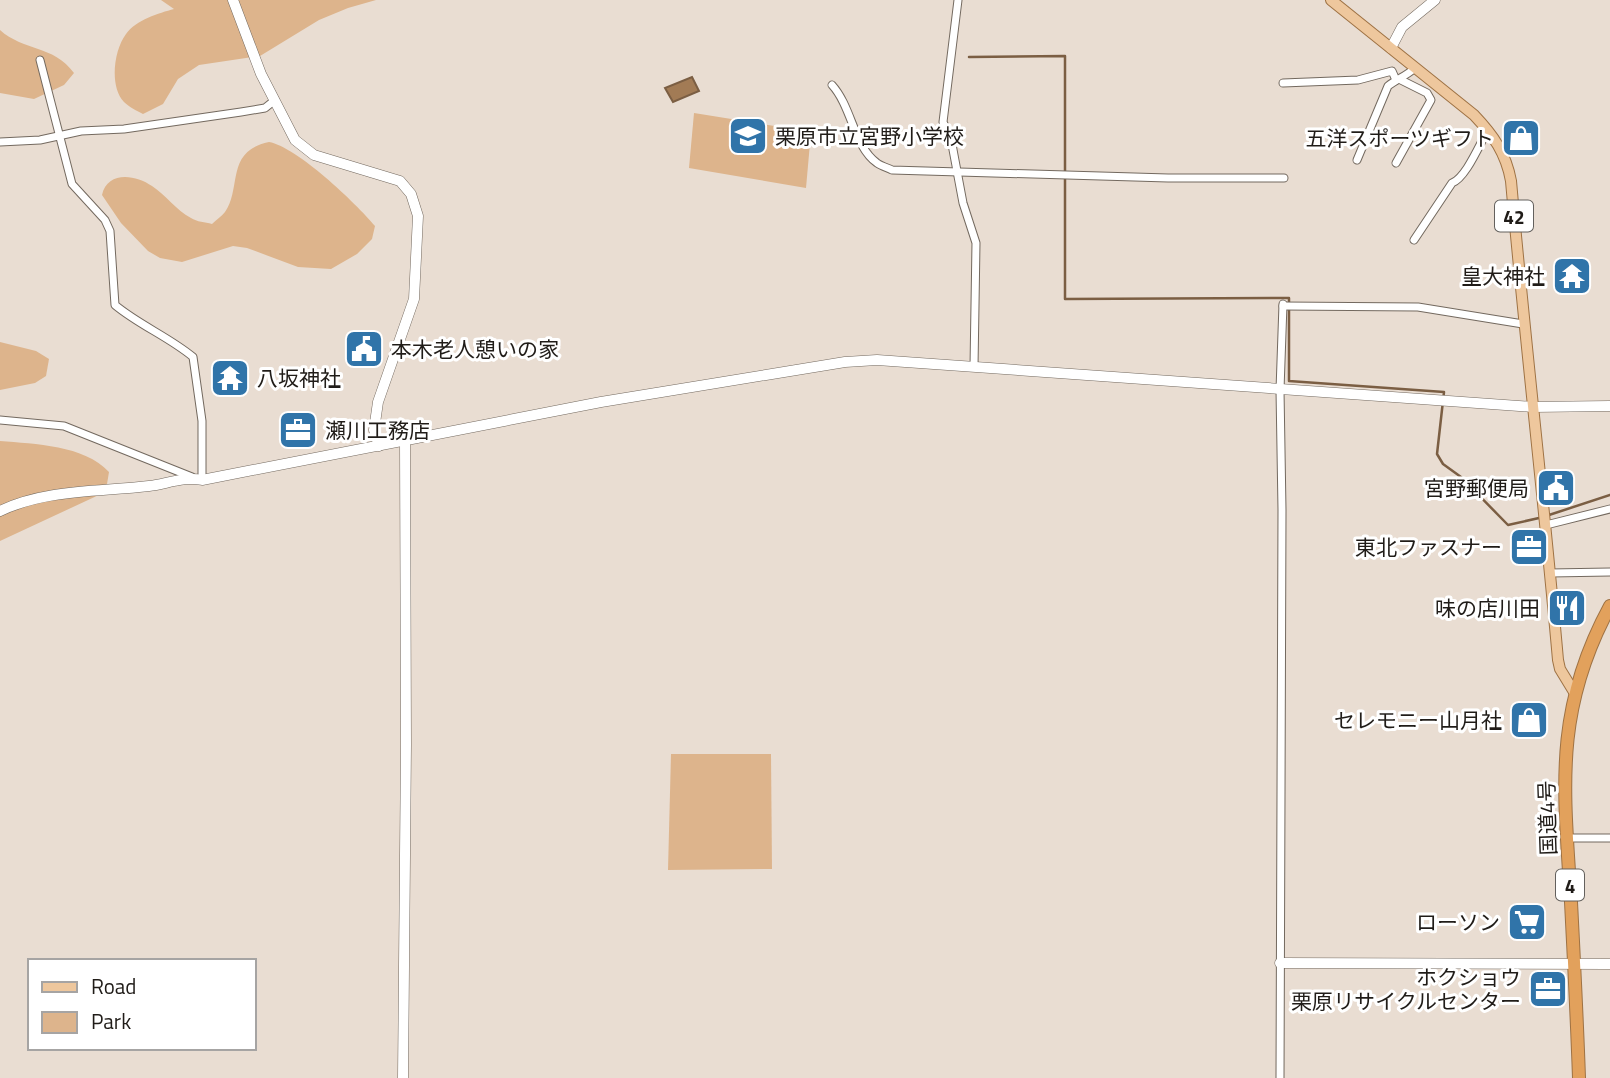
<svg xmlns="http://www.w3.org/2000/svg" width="1610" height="1078" font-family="'Titillium Web','Noto Sans JP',sans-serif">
  <rect width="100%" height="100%" fill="#e9ddd2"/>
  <g fill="#ddb48c">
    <path d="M 161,0 L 376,0 L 348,8 L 319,20 L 260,56 L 199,65 L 178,79 L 163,104 L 143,114 C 137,111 129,107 124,102 C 109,86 114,50 126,34 C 136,20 159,13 174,9 Z"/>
    <path d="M 0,30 C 23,51 54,45 74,73 L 64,85 L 34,99 L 0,93 Z"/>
    <path d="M 694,113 L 811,132 L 806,188 L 689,168 Z"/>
    <path d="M 269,142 C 297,147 356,203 375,226 L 372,239 L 357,254 L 331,269 L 298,267 L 247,248 L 233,246 L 182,262 L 160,258 L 148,251 L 121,223 L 102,195 C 107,171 135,174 152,186 C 166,195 176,210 191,218 C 197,222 205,222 212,224 C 216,220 222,216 225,212 C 242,188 225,151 269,142 Z"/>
    <path d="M 0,342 L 36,351 L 49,359 L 46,376 L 35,383 L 0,390 Z"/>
    <path d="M 0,441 C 35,444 84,445 109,472 L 107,484 L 101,494 L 0,541 Z"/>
    <path d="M 671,754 L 771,754 L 772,869 L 668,870 Z"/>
  </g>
  <path fill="#a27b55" stroke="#7b5e43" stroke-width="2" d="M 692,77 L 699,91 L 673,102 L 665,88 Z"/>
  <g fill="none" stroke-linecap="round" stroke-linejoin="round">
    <g stroke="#7b5e43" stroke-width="2.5">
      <path d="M 969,57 L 1065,56 L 1065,299 L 1289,298 L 1289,381 L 1444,392 L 1437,454 L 1443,464 L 1461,477 L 1508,525 L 1539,518"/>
      <path d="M 1549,515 L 1610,495"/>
    </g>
    <g stroke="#73695f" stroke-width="9">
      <g id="street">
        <path d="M 958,0 L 943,122 L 951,139 L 963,203 L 976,243 L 974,367"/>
        <path d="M 40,60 L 72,184 L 105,220 L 110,231 L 115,305 C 139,325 169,337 193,357 L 202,421 L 202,480"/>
        <path d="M 1283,83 L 1358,80 L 1392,71 L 1396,80"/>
        <path d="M 832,85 C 852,107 854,147 877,163 C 881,166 888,168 892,170 L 1168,178 L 1284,178"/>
        <path d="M 0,142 L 40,140 L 81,131 L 124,129 L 241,112 L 265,108 L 275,100"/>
        <path d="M 1357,160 L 1388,86 C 1397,79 1406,76 1415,68"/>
        <path d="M 1396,163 L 1431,100 L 1427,93 L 1401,80"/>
        <path d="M 1414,240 L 1452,183 C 1466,178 1480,143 1488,130"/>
        <path d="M 1283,306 L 1418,307 L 1523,324"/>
        <path d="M 0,420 L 64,426 L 192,477"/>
        <path d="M 1546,525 L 1610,509"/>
        <path d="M 1550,573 L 1610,572"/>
        <path d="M 1567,838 L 1610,838"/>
        <path d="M 1280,1078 L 1282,510 L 1280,390 L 1283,304"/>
      </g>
    </g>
    <g stroke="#73695f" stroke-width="11">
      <g id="secondary">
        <path d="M 233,0 L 261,74 L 295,140 L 314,155 L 400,181 L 411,194 L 418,216 L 414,299 L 378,402 L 374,430 L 379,446"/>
        <path d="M 1391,48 L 1402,27 L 1435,0"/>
        <path d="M 0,511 C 46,489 99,492 149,486 C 166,484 185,476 202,480 L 601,402 L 845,362 L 877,360 L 1533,407 L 1610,406"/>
        <path d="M 1280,963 L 1610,964"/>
        <path d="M 403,1078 L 406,744 L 405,440"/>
      </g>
    </g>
    <g stroke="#9e7244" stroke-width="12">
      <path id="primary" d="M 1331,0 L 1474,115 C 1493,135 1506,153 1511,181 C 1525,341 1544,500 1558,660 L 1560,669 L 1574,692"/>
    </g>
    <g stroke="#9e7244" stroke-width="14">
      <path id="highway" d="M 1579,1078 C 1577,1019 1574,961 1571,902 C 1564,789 1553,711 1610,606"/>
    </g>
    <use href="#street" stroke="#fff" stroke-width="7"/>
    <use href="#secondary" stroke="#fff" stroke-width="10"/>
    <use href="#primary" stroke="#eec79d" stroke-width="10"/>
    <use href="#highway" stroke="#e2a15c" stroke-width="12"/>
  </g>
  <defs>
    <g id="school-square" transform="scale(2.0125)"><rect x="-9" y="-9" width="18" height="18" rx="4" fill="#3074a9" stroke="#fff"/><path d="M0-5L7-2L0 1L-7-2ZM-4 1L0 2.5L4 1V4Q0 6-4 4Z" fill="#fff"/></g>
    <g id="shop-square" transform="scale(2.0125)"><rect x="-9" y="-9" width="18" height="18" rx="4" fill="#3074a9" stroke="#fff"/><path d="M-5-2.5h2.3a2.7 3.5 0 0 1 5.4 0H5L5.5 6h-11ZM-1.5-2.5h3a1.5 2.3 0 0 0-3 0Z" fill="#fff"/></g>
    <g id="temple-square" transform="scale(2.0125)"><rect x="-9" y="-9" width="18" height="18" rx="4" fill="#3074a9" stroke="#fff"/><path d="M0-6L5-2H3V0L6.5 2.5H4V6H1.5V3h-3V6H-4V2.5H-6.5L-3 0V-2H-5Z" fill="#fff"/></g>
    <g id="civic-square" transform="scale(2.0125)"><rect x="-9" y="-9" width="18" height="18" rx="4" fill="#3074a9" stroke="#fff"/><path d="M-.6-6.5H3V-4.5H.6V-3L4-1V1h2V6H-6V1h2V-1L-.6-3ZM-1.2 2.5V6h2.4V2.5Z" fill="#fff"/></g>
    <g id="office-square" transform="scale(2.0125)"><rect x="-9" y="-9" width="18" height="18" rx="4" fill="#3074a9" stroke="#fff"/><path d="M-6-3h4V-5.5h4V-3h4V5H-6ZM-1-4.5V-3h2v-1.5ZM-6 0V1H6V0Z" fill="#fff"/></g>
    <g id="restaurant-square" transform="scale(2.0125)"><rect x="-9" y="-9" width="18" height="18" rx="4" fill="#3074a9" stroke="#fff"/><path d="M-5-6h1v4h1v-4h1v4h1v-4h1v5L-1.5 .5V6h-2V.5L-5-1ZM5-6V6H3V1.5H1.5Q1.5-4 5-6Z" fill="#fff"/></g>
    <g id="supermarket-square" transform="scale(2.0125)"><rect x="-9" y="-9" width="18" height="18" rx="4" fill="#3074a9" stroke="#fff"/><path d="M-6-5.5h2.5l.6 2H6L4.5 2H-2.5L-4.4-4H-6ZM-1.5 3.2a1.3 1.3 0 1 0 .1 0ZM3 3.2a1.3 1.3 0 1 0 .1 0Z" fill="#fff"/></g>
  </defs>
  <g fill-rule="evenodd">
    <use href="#school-square" x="748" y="136"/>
    <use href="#shop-square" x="1521" y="138"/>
    <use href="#temple-square" x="1572" y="276"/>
    <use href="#civic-square" x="364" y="349"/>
    <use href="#temple-square" x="230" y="378"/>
    <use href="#office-square" x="298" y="430"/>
    <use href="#civic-square" x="1556" y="488"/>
    <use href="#office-square" x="1529" y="547"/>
    <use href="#restaurant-square" x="1567" y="608"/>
    <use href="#shop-square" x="1529" y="720"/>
    <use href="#supermarket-square" x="1527" y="922"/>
    <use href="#office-square" x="1548" y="989"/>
  </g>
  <g text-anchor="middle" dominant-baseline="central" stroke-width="6" stroke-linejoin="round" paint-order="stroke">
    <g fill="#fff" stroke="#63605d" stroke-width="2">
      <rect x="1495" y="200.5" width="38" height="31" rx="5"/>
      <rect x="1556" y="869.5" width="28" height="31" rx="5"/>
    </g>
    <g font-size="19" font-weight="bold" fill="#201c18">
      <text x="1514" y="216">42</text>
      <text x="1570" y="885">4</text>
    </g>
    <g font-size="21" fill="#201c18" stroke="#fff" text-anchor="end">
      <text x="775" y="136" text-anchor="start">栗原市立宮野小学校</text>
      <text x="1494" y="138">五洋スポーツギフト</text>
      <text x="1545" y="276">皇大神社</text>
      <text x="391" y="349" text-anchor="start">本木老人憩いの家</text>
      <text x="257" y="378" text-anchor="start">八坂神社</text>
      <text x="325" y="430" text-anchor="start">瀬川工務店</text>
      <text x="1529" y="488">宮野郵便局</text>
      <text x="1502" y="547">東北ファスナー</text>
      <text x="1540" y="608">味の店川田</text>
      <text x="1502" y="720">セレモニー山月社</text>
      <text x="1500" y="922">ローソン</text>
      <text x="1521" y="977">ホクショウ<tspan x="1521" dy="24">栗原リサイクルセンター</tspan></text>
    </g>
    <g font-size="21" fill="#201c18" stroke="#fff">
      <text transform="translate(1547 818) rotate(-92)">国道4号</text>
    </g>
  </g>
  <rect x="28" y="959" width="228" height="91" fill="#ffffff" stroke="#a6a4a3" stroke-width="2"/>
  <rect x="42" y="982" width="35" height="10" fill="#eec79d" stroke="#a6a4a3" stroke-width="2"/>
  <text x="91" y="994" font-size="21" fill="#201c18">Road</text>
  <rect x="42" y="1012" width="35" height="21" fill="#ddb48c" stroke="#a6a4a3" stroke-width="2"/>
  <text x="91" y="1029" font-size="21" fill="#201c18">Park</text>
</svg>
